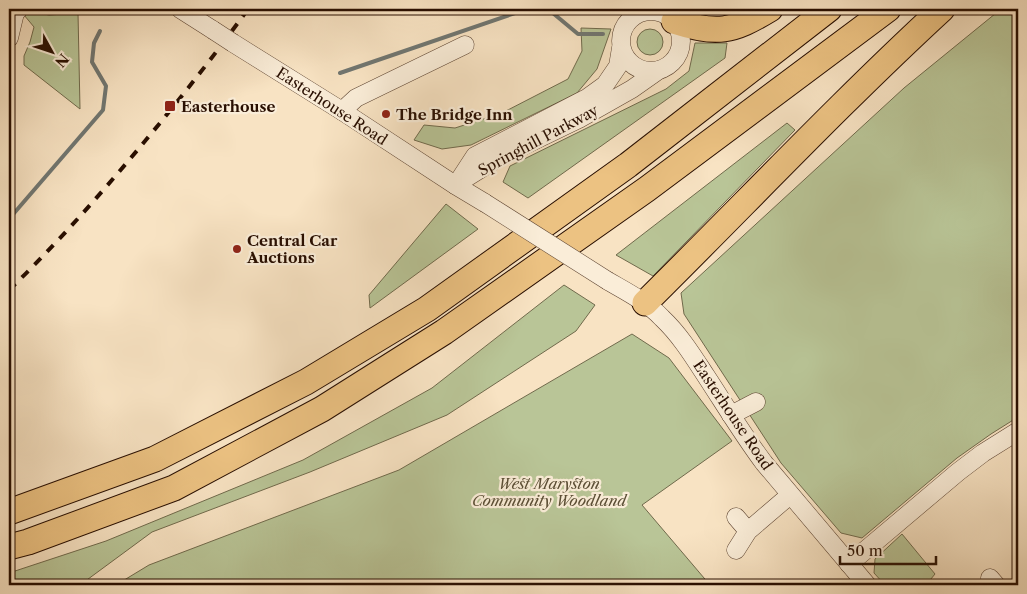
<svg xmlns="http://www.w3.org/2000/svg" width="1027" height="594" font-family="'Libre Caslon Text',serif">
  <rect width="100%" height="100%" fill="#f8e3c3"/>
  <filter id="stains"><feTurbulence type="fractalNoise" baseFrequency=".004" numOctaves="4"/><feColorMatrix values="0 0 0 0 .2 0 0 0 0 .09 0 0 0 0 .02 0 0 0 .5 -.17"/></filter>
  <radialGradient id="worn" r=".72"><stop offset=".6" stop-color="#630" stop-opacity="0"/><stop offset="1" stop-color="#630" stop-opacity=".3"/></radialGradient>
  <g fill="#b9c597" stroke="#706a4c">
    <path d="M 1001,9 L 1018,9 L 1018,417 L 991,434 L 957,458 L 862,538 L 841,533 L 781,463 L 684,314 L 681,293 L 904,88 Z"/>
    <path d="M 28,11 L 49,15 L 78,13 L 80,109 L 24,65 L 24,56 L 30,42 L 34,27 L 24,15 Z"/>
    <path d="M 581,28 L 611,29 L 597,69 L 577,93 L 471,145 L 442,149 L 414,140 L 424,125 L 455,128 L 502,113 L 568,79 L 582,51 Z"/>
    <circle cx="650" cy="42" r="13"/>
    <path d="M 695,43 L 727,43 L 725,58 L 528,198 L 503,182 L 510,166 L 666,89 L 689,71 Z"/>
    <path d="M 787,123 L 795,130 L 653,276 L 616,255 Z"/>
    <path d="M 446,204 L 478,229 L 370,308 L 369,295 Z"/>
    <path d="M 564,285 L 595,305 L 576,331 L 447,415 L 310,472 L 152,532 L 80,585 L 9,585 L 9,573 L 106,541 L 303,460 L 432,388 Z"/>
    <path d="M 632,334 L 669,358 L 732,441 L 642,505 L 710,585 L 116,585 L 149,565 L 399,470 Z"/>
    <path d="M 902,534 L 935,574 L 926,585 L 885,585 L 874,573 L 875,559 Z"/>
  </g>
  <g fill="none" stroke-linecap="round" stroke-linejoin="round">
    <g stroke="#707671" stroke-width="4">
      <path d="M 548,9 L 578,34 L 603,34"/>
      <path d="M 340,73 L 527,9"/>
      <path d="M 9,219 L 103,110 L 106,86 L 92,62 L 94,43 L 100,31"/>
    </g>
    <g stroke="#5c4331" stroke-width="19">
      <g id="minor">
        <path d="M 180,9 L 213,30"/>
        <circle cx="651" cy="41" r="30"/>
        <path d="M 9,38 L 15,13 L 19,9"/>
        <path d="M 233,43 L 342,111 L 455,185 L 485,203"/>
        <path d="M 342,111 L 356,98 L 465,45"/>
        <path d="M 460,179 L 475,156 L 587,98 L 605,85 L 618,66 L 621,48"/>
        <path d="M 455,185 L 498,158 L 579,119 L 632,89 L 659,70"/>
        <path d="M 608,281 C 627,292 647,302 662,318 C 680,335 693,356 706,376 C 725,405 743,435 764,463 L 867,585"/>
        <path d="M 731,415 L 756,402"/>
        <path d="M 736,517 L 748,531"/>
        <path d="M 736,550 L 748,531 L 790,495"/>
        <path d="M 849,564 L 958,472 L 983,453 L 1018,431"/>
        <path d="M 990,578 L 996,585"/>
      </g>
    </g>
    <g stroke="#280e00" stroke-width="27">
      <g id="highway">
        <path d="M 674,21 C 717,35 732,32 770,9"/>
        <path d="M 645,303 C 744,205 840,103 942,9"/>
        <path d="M 9,512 L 155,459 L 306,382 L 427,309 L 628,165 L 829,9"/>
        <path d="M 9,547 L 28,542 L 174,488 L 322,409 L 444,332 L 647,189 L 888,9"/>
      </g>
    </g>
    <use href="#minor" stroke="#faedd8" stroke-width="18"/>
    <use href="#highway" stroke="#ecc282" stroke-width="25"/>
    <path stroke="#280e00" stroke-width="4" stroke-dasharray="9 9" stroke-linecap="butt" d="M 9,290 C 63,238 112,181 160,123 C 190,86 220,48 248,9"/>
    <g stroke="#5c4331" stroke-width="19" stroke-linecap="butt">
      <g id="minor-bridge">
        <path d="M 213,30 L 233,43"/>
        <path d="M 485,203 L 608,281"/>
      </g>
    </g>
    <use href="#minor-bridge" stroke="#faedd8" stroke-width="18"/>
  </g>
  <g fill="#8f2418" stroke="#faedd8" stroke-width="2">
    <rect x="164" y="100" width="12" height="12" rx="2.5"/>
    <circle cx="386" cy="114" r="5"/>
    <circle cx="237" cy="249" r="5"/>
  </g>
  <g text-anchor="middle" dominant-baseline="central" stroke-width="4.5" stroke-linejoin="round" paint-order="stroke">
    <g font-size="15" font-weight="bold" fill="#280e00" stroke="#faedd8" text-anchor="start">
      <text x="181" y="106">Easterhouse</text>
      <text x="396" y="114">The Bridge Inn</text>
      <text x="247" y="240">Central Car<tspan x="247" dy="17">Auctions</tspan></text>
    </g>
    <g font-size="15" fill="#280e00" stroke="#faedd8">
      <text transform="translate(332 106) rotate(33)">Easterhouse Road</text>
      <text transform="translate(538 140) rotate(-28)">Springhill Parkway</text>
      <text transform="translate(733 415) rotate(56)">Easterhouse Road</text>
    </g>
    <g font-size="15" font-style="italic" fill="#5b4e35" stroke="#faedd8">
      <text x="549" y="483">West Maryston<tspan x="549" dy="17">Community Woodland</tspan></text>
    </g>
  </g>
  <rect width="1027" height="594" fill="none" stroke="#f8e3c3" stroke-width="30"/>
  <rect x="10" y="10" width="1007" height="574" fill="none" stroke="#280e00" stroke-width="2.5"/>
  <rect x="15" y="15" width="997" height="564" fill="none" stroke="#280e00"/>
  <g transform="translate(52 52) rotate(130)" stroke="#faedd8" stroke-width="4" paint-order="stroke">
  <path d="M0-4L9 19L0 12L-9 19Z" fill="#280e00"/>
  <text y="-8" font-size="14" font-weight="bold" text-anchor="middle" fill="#280e00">N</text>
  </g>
  <path d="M840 556v8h96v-8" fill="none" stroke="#280e00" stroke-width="2.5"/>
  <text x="847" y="556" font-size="15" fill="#280e00" stroke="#faedd8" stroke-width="4" paint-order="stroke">50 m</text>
  <rect width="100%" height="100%" filter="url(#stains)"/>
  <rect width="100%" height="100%" fill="url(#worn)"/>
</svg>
